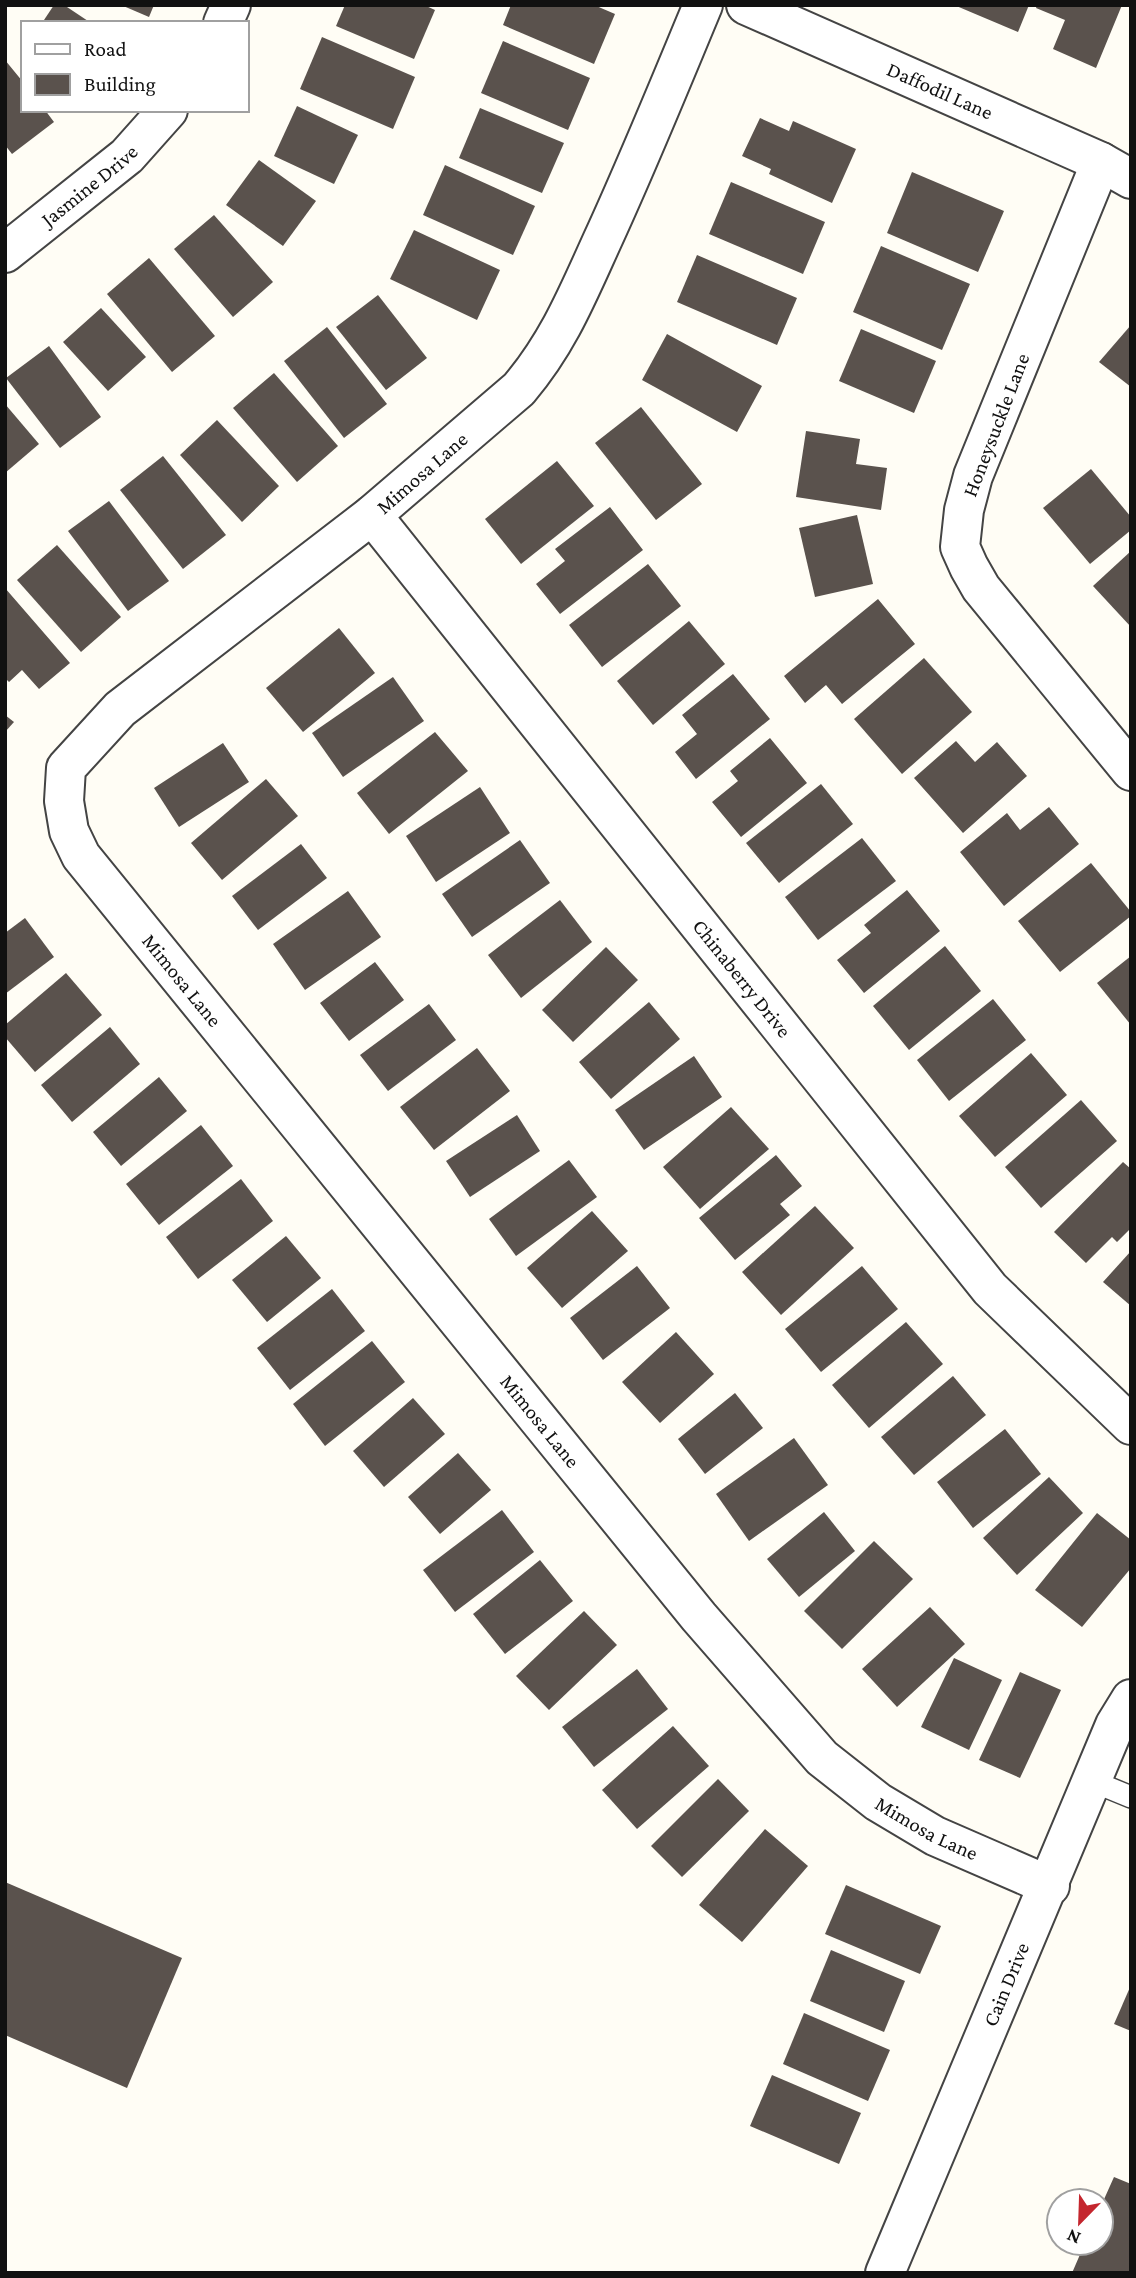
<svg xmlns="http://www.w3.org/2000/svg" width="1136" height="2278" font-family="'Crimson Pro',serif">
  <rect width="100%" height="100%" fill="#fffdf5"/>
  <g fill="#5a524d">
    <path d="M 54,5 L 64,5 L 91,23 L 42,23 Z"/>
    <path d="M 121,5 L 154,5 L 149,17 Z"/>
    <path d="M 345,5 L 424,5 L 435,10 L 414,59 L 336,26 Z"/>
    <path d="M 511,5 L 594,5 L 615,14 L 594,64 L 503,25 Z"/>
    <path d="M 954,5 L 1029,5 L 1018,32 Z"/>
    <path d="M 1037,5 L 1122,5 L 1096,68 L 1053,49 L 1065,20 L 1036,8 Z"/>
    <path d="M 322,37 L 415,77 L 393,129 L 300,89 Z"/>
    <path d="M 503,41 L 590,78 L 568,130 L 481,93 Z"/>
    <path d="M 5,60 L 23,82 L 23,110 L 45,110 L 54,122 L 12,154 L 5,145 Z"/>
    <path d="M 297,106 L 358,135 L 334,184 L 274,156 Z"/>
    <path d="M 480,108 L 564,143 L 542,193 L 459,158 Z"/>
    <path d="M 760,118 L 789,131 L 793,121 L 856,149 L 832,203 L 769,174 L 771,169 L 742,156 Z"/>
    <path d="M 259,160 L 316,201 L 283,246 L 226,205 Z"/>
    <path d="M 445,165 L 535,206 L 513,255 L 423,215 Z"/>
    <path d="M 912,172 L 1004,211 L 978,272 L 887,233 Z"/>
    <path d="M 731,182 L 825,222 L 803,274 L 709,234 Z"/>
    <path d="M 214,215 L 273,282 L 233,317 L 174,249 Z"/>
    <path d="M 414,230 L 500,270 L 477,320 L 390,279 Z"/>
    <path d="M 881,246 L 970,284 L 942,350 L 853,312 Z"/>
    <path d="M 697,255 L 797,298 L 777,345 L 677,302 Z"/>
    <path d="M 149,258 L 215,336 L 172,372 L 107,294 Z"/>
    <path d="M 378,295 L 427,358 L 386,390 L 336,327 Z"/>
    <path d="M 101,308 L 146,357 L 108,391 L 63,342 Z"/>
    <path d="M 1131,325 L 1131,387 L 1099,362 Z"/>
    <path d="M 327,327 L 387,404 L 344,438 L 284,361 Z"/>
    <path d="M 861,329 L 936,361 L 914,413 L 839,381 Z"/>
    <path d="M 667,334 L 762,386 L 737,432 L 642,380 Z"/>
    <path d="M 49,346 L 101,417 L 60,448 L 6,378 Z"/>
    <path d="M 274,373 L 338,446 L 297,482 L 233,408 Z"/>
    <path d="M 5,404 L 39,444 L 5,473 Z"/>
    <path d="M 641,407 L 702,484 L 656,520 L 595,443 Z"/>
    <path d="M 217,420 L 279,486 L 242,522 L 180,455 Z"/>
    <path d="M 806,431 L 860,439 L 856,464 L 887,468 L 881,510 L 796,497 Z"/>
    <path d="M 163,456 L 226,535 L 183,569 L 120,490 Z"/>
    <path d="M 557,461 L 594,506 L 521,564 L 485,519 Z"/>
    <path d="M 1091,469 L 1131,517 L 1131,530 L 1090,564 L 1043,508 Z"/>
    <path d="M 109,501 L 169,581 L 128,611 L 68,531 Z"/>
    <path d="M 610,507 L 643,550 L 560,614 L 536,584 L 565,561 L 555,549 Z"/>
    <path d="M 857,515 L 873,584 L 815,597 L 799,528 Z"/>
    <path d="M 57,545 L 121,617 L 81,652 L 17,580 Z"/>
    <path d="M 1131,551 L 1131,627 L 1093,586 Z"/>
    <path d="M 648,564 L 681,606 L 602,667 L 569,625 Z"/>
    <path d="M 5,588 L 70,663 L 39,689 L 22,670 L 9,682 L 5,678 Z"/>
    <path d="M 878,599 L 915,644 L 842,704 L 826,685 L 805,703 L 784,676 Z"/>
    <path d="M 689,621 L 725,664 L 653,725 L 617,681 Z"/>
    <path d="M 339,628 L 375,673 L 303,732 L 266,688 Z"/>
    <path d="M 924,658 L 972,712 L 902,774 L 854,719 Z"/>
    <path d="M 733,674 L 770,719 L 696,779 L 675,752 L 697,734 L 682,715 Z"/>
    <path d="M 393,677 L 424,721 L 343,777 L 312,733 Z"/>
    <path d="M 5,715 L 14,722 L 5,732 Z"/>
    <path d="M 435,732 L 468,771 L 389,834 L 357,793 Z"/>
    <path d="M 770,738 L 807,783 L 741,837 L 712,802 L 738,781 L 730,771 Z"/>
    <path d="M 956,741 L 975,762 L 997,742 L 1027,776 L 963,833 L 914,778 Z"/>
    <path d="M 223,743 L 249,782 L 179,827 L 154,788 Z"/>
    <path d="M 266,779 L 298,816 L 222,880 L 191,843 Z"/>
    <path d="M 821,784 L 853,824 L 779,883 L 746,843 Z"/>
    <path d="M 480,787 L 510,833 L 436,882 L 406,836 Z"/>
    <path d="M 1049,807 L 1079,844 L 1004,906 L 960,852 L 1007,813 L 1020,830 Z"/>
    <path d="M 862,838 L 896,881 L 818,940 L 785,897 Z"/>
    <path d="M 520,840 L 550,883 L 472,937 L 442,894 Z"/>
    <path d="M 301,844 L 327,878 L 258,930 L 232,896 Z"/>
    <path d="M 1091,863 L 1131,912 L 1131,916 L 1060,972 L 1018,921 Z"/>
    <path d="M 907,890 L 940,931 L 864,993 L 837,960 L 871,933 L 864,925 Z"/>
    <path d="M 348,891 L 381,937 L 305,990 L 273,944 Z"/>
    <path d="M 560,900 L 592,942 L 521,998 L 488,955 Z"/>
    <path d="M 25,918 L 54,957 L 5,994 L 5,933 Z"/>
    <path d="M 945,946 L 981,991 L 909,1050 L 873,1006 Z"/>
    <path d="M 606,947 L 638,980 L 573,1042 L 542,1010 Z"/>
    <path d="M 1131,956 L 1131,1025 L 1097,983 Z"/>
    <path d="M 375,962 L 404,1000 L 349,1041 L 320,1003 Z"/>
    <path d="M 66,973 L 102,1015 L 35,1072 L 5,1037 L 5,1025 Z"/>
    <path d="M 993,999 L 1026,1040 L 949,1101 L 917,1060 Z"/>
    <path d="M 649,1002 L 680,1039 L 611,1099 L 579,1062 Z"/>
    <path d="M 429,1004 L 456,1040 L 388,1091 L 360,1055 Z"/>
    <path d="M 110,1027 L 140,1064 L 72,1122 L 41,1085 Z"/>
    <path d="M 477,1048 L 510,1091 L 434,1150 L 400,1107 Z"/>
    <path d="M 1031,1053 L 1067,1095 L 995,1157 L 959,1116 Z"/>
    <path d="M 694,1056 L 722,1097 L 644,1150 L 615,1110 Z"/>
    <path d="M 159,1077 L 187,1111 L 121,1166 L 93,1132 Z"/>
    <path d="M 1081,1100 L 1117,1141 L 1041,1208 L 1005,1167 Z"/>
    <path d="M 731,1107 L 769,1149 L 700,1209 L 663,1167 Z"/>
    <path d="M 517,1115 L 540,1151 L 470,1197 L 446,1161 Z"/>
    <path d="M 201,1125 L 233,1166 L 159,1225 L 126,1184 Z"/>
    <path d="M 776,1155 L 802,1186 L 780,1204 L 790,1215 L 735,1260 L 699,1218 Z"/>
    <path d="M 569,1160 L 597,1197 L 516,1256 L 489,1219 Z"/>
    <path d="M 1123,1162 L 1131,1169 L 1131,1228 L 1117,1242 L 1112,1237 L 1086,1263 L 1054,1232 Z"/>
    <path d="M 241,1179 L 273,1221 L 198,1279 L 166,1237 Z"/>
    <path d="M 815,1206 L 854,1248 L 781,1315 L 742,1272 Z"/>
    <path d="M 592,1211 L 628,1251 L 562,1308 L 527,1268 Z"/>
    <path d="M 286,1236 L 321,1278 L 267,1322 L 232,1280 Z"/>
    <path d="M 1131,1251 L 1131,1306 L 1103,1282 Z"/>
    <path d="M 637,1266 L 670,1308 L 603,1360 L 570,1318 Z"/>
    <path d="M 862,1266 L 898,1309 L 821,1372 L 785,1329 Z"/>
    <path d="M 332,1289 L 365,1331 L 290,1390 L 257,1348 Z"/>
    <path d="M 906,1322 L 943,1364 L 869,1428 L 832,1385 Z"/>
    <path d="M 676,1332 L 714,1374 L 660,1423 L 622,1382 Z"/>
    <path d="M 372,1341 L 405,1382 L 325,1446 L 293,1404 Z"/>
    <path d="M 953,1376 L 986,1415 L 914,1475 L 881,1437 Z"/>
    <path d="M 735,1393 L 763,1428 L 705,1474 L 678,1439 Z"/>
    <path d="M 413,1398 L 445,1434 L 384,1487 L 353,1451 Z"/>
    <path d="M 1005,1429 L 1041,1474 L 973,1528 L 937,1482 Z"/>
    <path d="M 794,1438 L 828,1485 L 749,1541 L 716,1494 Z"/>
    <path d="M 458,1453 L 491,1490 L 440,1534 L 408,1497 Z"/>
    <path d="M 1049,1477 L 1083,1513 L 1017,1575 L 983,1538 Z"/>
    <path d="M 502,1510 L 534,1552 L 455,1612 L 423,1570 Z"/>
    <path d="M 824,1512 L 855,1551 L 799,1597 L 767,1559 Z"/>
    <path d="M 1097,1513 L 1131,1540 L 1131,1568 L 1082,1627 L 1035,1590 Z"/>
    <path d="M 874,1541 L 913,1579 L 842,1649 L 804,1611 Z"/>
    <path d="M 540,1560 L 573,1601 L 505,1654 L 473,1614 Z"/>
    <path d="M 930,1607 L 965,1644 L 897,1707 L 862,1669 Z"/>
    <path d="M 584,1611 L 617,1645 L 549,1710 L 516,1676 Z"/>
    <path d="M 954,1658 L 1002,1680 L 969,1750 L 921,1727 Z"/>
    <path d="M 637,1669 L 668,1709 L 594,1767 L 562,1727 Z"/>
    <path d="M 1020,1672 L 1061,1690 L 1020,1778 L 979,1760 Z"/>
    <path d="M 673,1726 L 709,1766 L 637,1829 L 602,1790 Z"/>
    <path d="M 718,1779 L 749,1811 L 682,1877 L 651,1846 Z"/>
    <path d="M 765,1829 L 808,1866 L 742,1942 L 699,1905 Z"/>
    <path d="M 5,1882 L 182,1958 L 127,2088 L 5,2035 Z"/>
    <path d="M 846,1885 L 941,1926 L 920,1974 L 825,1934 Z"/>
    <path d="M 831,1950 L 905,1981 L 884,2032 L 810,2001 Z"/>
    <path d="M 1131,1985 L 1131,2031 L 1114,2024 Z"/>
    <path d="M 804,2013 L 890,2050 L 868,2101 L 783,2064 Z"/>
    <path d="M 772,2075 L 861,2113 L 839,2164 L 750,2126 Z"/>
    <path d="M 1114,2177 L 1131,2184 L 1131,2273 L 1072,2273 L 1085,2243 L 1101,2243 L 1101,2206 Z"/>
  </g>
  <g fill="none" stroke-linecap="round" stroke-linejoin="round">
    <g stroke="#444" stroke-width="24">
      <path id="service" d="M 1092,1781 L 1131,1797"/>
    </g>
    <g stroke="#444" stroke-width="42">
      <g id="minor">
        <path id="s1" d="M 703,5 C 670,84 638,163 602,241 C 577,296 558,343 519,389 L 372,515 L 120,709 L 66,768 L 64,801 L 69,831 L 81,856 L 699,1617 L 822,1758 L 878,1802 L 935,1836 L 1050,1886"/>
        <path id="s2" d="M 746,5 L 1101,162 L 1131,179"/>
        <path d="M 223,23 L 231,5"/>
        <path d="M 1101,162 L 973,476 L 964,510 L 960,547 L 969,567 L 981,588 L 1131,771"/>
        <path id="s3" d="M 5,253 L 127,156 L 168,110"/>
        <path id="s4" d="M 372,515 L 990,1289 L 1131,1425"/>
        <path id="s5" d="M 885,2273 L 1115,1725 L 1131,1699"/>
      </g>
    </g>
    <use href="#service" stroke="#fff" stroke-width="21"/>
    <use href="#minor" stroke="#fff" stroke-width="38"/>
  </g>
  <g text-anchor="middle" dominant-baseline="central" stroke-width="7" stroke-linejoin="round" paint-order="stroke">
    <g font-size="21" fill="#111" stroke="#fff">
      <text stroke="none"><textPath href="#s2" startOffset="212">Daffodil Lane</textPath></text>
      <text stroke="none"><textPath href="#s3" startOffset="108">Jasmine Drive</textPath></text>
      <text transform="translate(996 425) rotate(-69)">Honeysuckle Lane</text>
      <text transform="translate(422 473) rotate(-41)">Mimosa Lane</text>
      <text stroke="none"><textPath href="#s4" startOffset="593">Chinaberry Drive</textPath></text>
      <text stroke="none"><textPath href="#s1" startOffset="1270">Mimosa Lane</textPath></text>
      <text stroke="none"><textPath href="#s1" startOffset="1838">Mimosa Lane</textPath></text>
      <text stroke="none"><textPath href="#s1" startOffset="2404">Mimosa Lane</textPath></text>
      <text stroke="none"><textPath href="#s5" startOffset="313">Cain Drive</textPath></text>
    </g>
  </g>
  <rect width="1136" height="2278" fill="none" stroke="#111111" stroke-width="14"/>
  <rect x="21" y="21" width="228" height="91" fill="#ffffff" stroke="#a0a0a0" stroke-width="2"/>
  <rect x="35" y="44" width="35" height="10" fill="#ffffff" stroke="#a0a0a0" stroke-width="2"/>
  <text x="84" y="56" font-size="21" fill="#111111">Road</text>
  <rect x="35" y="74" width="35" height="21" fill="#5a524d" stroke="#a0a0a0" stroke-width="2"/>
  <text x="84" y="91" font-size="21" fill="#111111">Building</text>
  <g transform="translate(1080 2222) rotate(203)"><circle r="33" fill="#ffffff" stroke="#a0a0a0" stroke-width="2"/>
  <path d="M0-5L12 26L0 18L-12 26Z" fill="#c4262e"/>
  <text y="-10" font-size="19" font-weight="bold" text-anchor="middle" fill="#111111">N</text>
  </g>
</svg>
